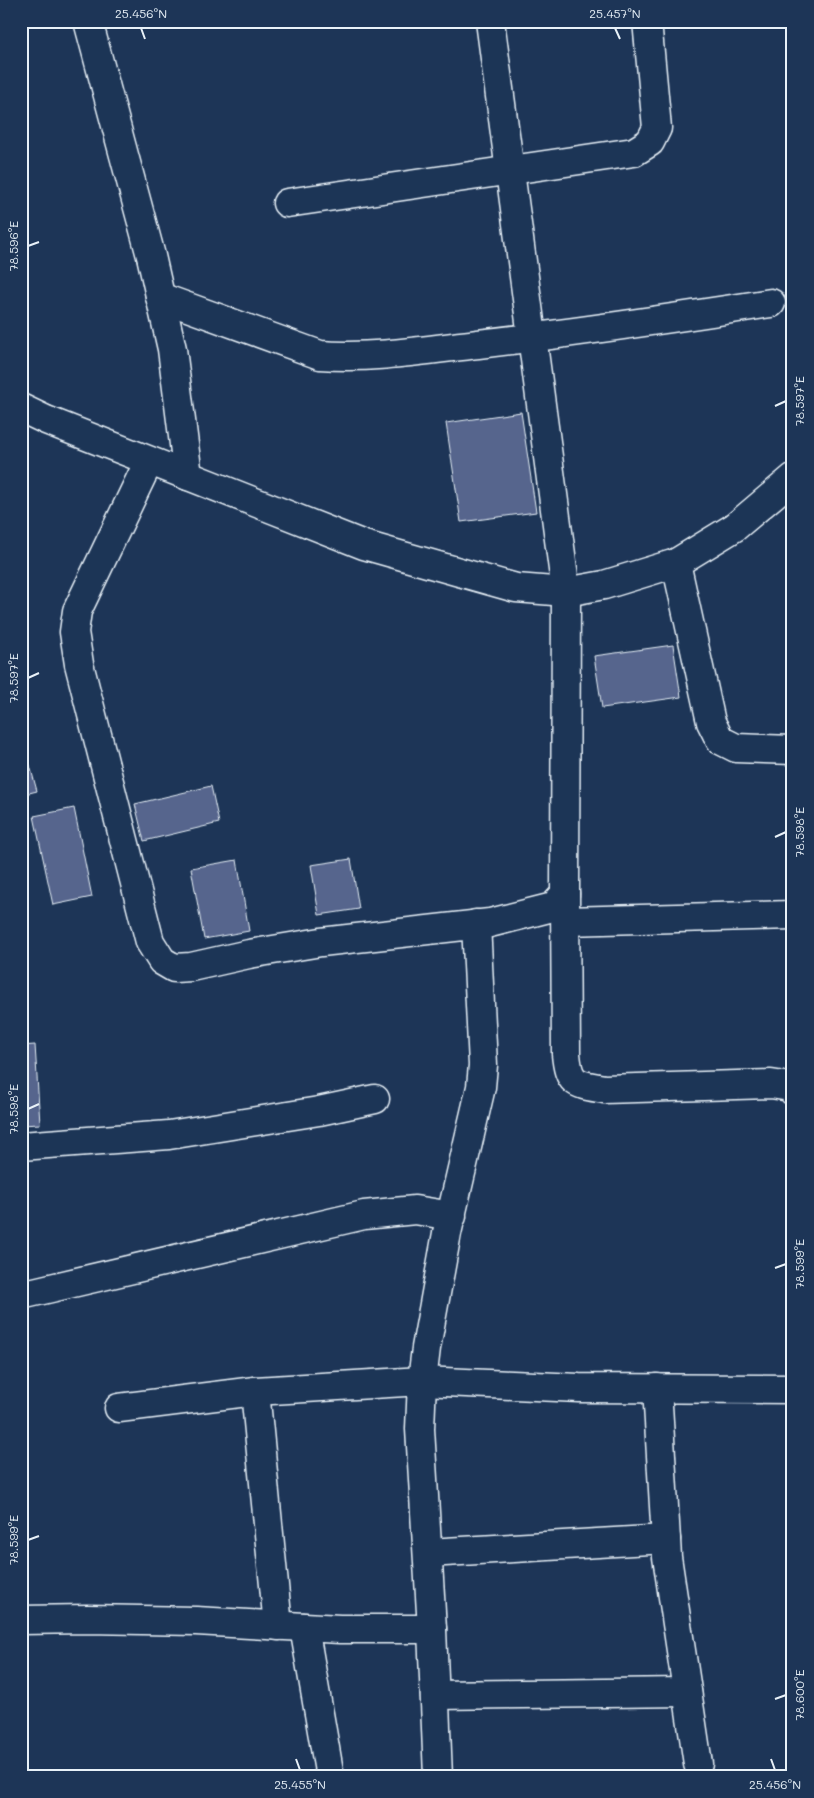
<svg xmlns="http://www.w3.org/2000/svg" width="814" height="1798" font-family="Mali,sans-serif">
  <rect width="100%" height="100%" fill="#1d3557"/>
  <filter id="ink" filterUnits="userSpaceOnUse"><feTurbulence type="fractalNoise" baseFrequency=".02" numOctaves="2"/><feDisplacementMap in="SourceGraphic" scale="10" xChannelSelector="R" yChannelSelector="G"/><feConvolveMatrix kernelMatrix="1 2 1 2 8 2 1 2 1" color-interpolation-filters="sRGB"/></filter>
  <g filter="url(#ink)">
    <g fill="#56658d" stroke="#e8f1f8">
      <path d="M 521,412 L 536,512 L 461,522 L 446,423 Z"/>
      <path d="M 673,645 L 681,697 L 602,708 L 594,656 Z"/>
      <path d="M 21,733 L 37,791 L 21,795 Z"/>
      <path d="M 211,786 L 219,823 L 144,841 L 135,804 Z"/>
      <path d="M 74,808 L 92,897 L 53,905 L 34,816 Z"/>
      <path d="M 351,859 L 359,909 L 319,915 L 311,865 Z"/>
      <path d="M 237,860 L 249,931 L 204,939 L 191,868 Z"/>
      <path d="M 35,1045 L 40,1124 L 21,1125 L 21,1046 Z"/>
    </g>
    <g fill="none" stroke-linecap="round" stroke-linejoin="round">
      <g stroke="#e8f1f8" stroke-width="31">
        <g id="minor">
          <path d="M 88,21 L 151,256 L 172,349 L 188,476"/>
          <path d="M 287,203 L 634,152 L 650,142 L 657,128 L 647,21"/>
          <path d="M 160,297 L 320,355 C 373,359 426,350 478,344 C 576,333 674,318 771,303"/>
          <path d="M 21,408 L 46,420 L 364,545 L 516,588 L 566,592 L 604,585 L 676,563 L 735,527 L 793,478"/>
          <path d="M 149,461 L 77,611 L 74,632 L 79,664 L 150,942 L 162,961 L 174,968 L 191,967 L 249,954 L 321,942 L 490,923 L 553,907 L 565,894 L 566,592 L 490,21"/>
          <path d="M 676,563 L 711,722 L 720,740 L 736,748 L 793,750"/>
          <path d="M 565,894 L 566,1054 C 569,1085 576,1084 604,1089 L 771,1084 L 790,1087 L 793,1091"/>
          <path d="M 566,921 L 793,915"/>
          <path d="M 21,1146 L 169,1135 L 319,1111 L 375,1099"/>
          <path d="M 21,1295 L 364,1215 L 415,1210 L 452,1216"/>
          <path d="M 657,1388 L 667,1557 L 698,1764"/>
          <path d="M 255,1391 L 278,1626"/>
          <path d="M 119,1408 L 255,1391 L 422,1381 L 579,1388 L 793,1389"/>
          <path d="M 428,1553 L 666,1539"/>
          <path d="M 21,1620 L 88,1619 L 196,1621 L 340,1629 L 432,1629"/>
          <path d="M 304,1627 L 330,1777"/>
          <path d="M 435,1695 L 687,1692"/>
          <path d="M 438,1777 L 432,1629 L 420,1429 L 422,1381 L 426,1348 L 447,1233 L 481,1087 L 483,1065 L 476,924"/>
        </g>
      </g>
      <use href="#minor" stroke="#1d3557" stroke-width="28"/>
    </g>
  </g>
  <path fill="none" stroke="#e8f1f8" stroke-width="2" d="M 141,28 L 145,39M 615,28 L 620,39M 28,246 L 39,242M 775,406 L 786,401M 28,678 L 39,673M 775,837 L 786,832M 28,1109 L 39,1104M 775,1268 L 786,1264M 28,1540 L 39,1536M 775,1699 L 786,1695M 296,1759 L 300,1770M 771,1759 L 775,1770"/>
  <rect width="814" height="1798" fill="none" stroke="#1d3557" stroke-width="55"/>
  <rect x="28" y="28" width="758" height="1742" fill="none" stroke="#e8f1f8" stroke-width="2"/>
  <g font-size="12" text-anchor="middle" fill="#e8f1f8">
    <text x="141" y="18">25.456°N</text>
    <text x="615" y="18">25.457°N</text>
    <text transform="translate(14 246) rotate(-90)" y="4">78.596°E</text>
    <text transform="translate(800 401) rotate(-90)" y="4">78.597°E</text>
    <text transform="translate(14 678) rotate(-90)" y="4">78.597°E</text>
    <text transform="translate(800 832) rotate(-90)" y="4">78.598°E</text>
    <text transform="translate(14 1109) rotate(-90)" y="4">78.598°E</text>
    <text transform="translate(800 1264) rotate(-90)" y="4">78.599°E</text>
    <text transform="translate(14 1540) rotate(-90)" y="4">78.599°E</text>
    <text transform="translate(800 1695) rotate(-90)" y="4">78.600°E</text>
    <text x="300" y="1789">25.455°N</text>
    <text x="775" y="1789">25.456°N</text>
  </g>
</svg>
